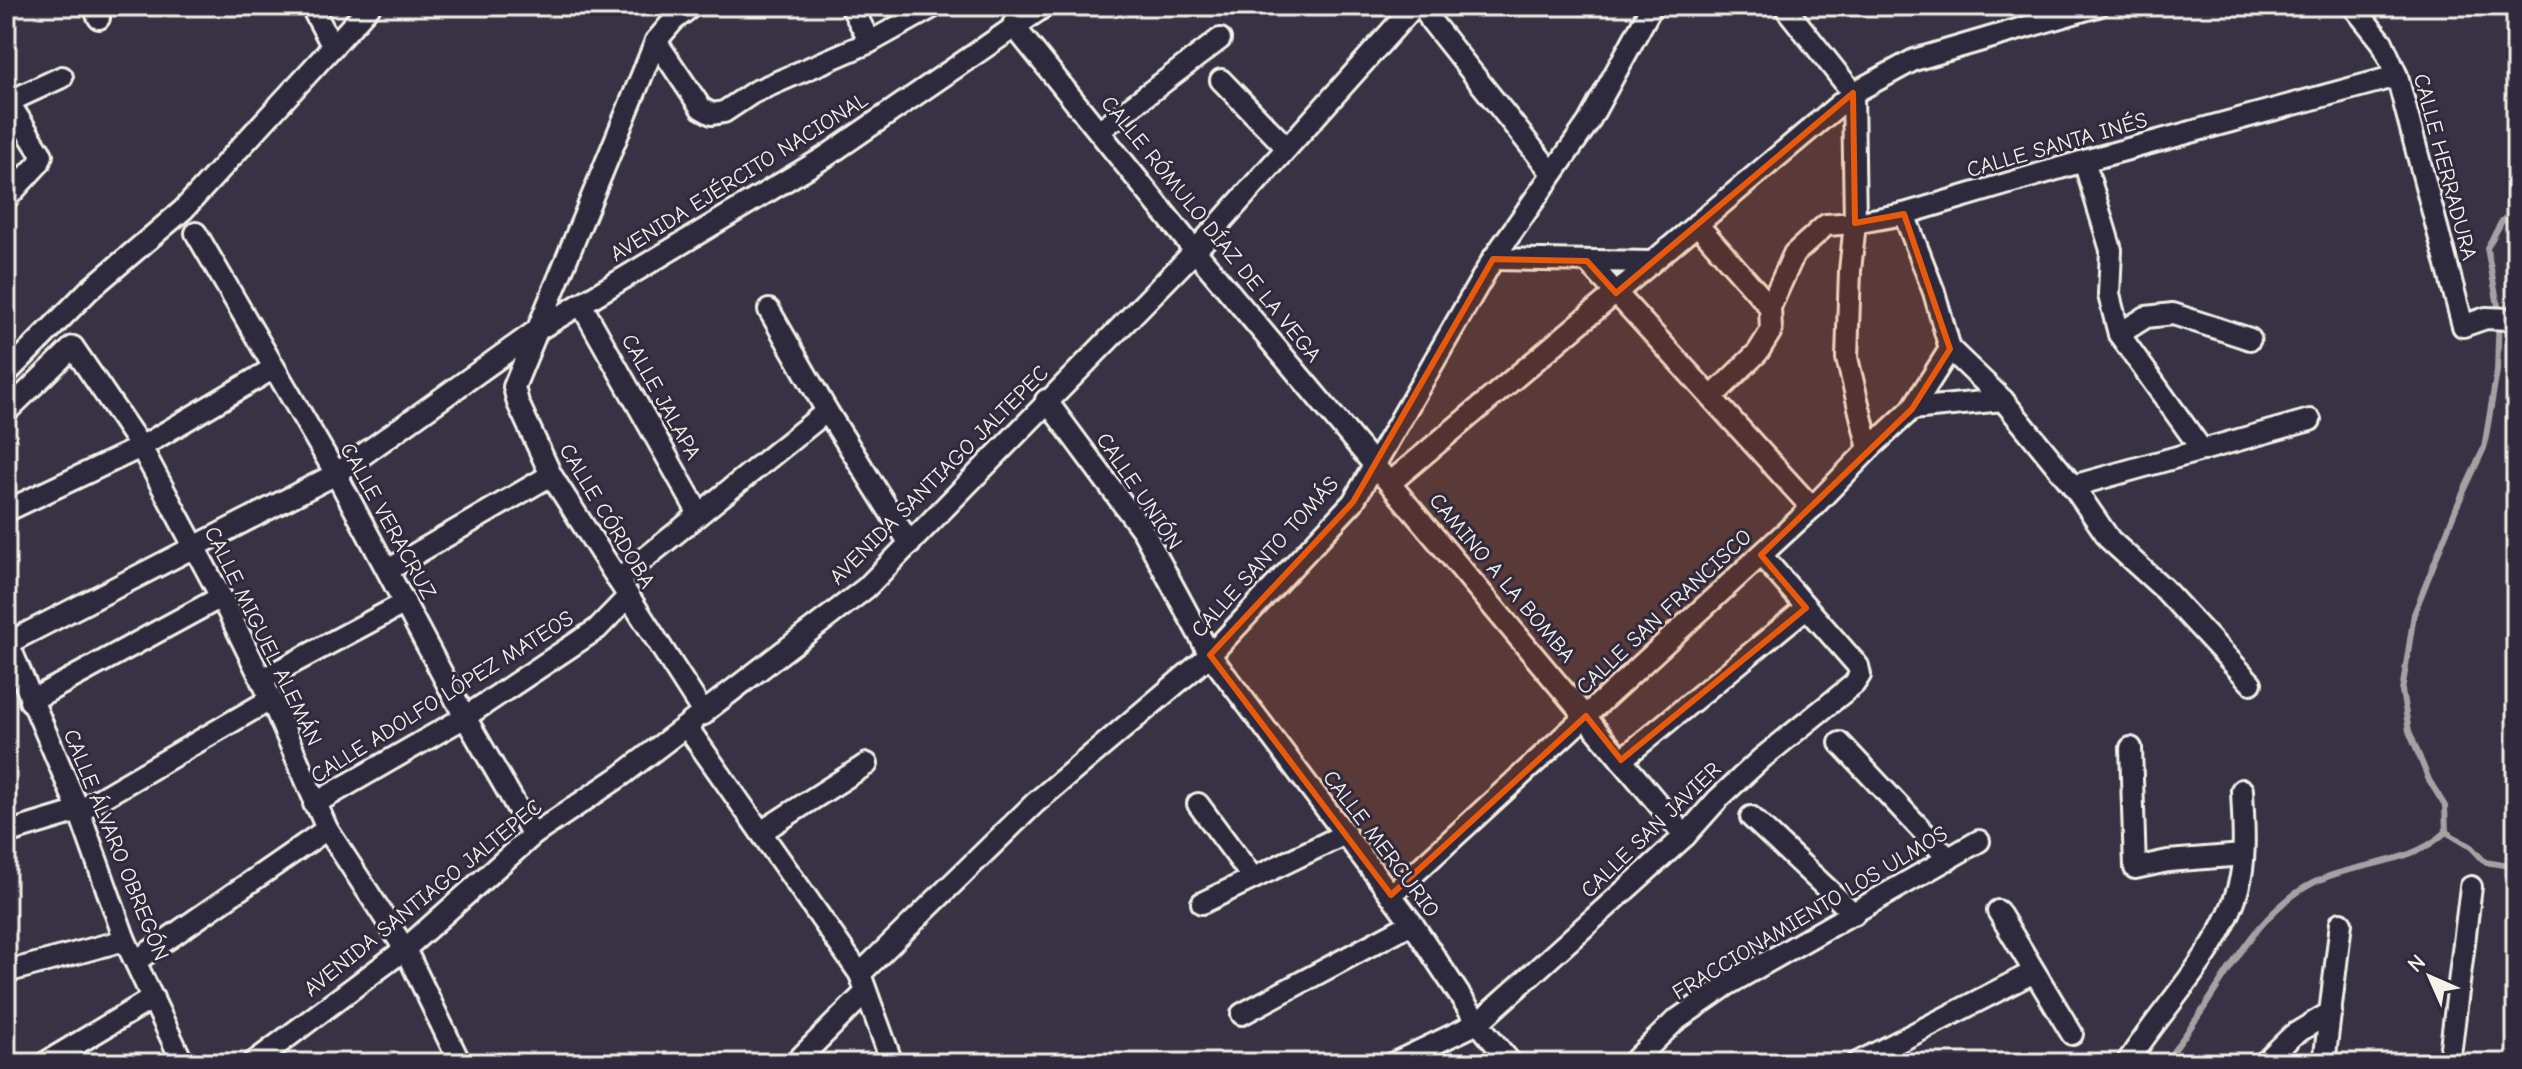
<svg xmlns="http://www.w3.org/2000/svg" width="2522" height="1069" font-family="'Comic Neue',sans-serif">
  <rect width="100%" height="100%" fill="#373244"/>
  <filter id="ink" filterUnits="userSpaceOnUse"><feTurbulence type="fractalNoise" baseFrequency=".0125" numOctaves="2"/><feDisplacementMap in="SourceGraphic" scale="16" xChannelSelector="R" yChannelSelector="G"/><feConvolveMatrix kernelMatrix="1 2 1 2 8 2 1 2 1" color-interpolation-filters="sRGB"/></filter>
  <g filter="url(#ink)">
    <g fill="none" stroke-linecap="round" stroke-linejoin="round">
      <g stroke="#a6a2a4" stroke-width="6">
        <path d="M 2446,832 L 2471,847 L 2485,862 L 2516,867"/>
        <path d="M 2165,1063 C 2178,1045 2191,1027 2204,1008 C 2233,964 2262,910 2311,884 C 2355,861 2408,867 2446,832 L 2445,806 L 2429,780 L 2409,731 L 2402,691 L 2414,614 L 2457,506 L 2484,448 L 2497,371 L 2499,311 L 2487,248 L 2502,221 L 2516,209"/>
      </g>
      <g stroke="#f4f1e8" stroke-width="26">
        <g id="minor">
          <path d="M 93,6 L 99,18"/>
          <path d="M 311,6 L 333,47"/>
          <path d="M 692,6 L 674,20 L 656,41 L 514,387 L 518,403 L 551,475 L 704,714"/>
          <path d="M 851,6 L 870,42"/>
          <path d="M 1424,6 L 1431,21 L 1552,173"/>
          <path d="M 1784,6 L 1853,93 L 1855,223 L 1850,271 L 1847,358 L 1869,449"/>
          <path d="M 2353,6 L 2382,42 L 2397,76 L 2463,326 L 2486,318 L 2510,319"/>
          <path d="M 1013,25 L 1195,251 L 1685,836"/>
          <path d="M 656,41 L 701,108 L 712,114 L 724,112 L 754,92 L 870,42 L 935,6"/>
          <path d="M 1221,80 L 1287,148"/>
          <path d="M 6,98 L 42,155 L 39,163 L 6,199"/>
          <path d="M 8,102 L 62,77"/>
          <path d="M 1099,131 L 1220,39"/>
          <path d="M 2084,161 L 2111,250 L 2109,295 L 2119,334 L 2202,450"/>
          <path d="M 1904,214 L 1934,292 L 1950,349 L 2003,400 L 2073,486 L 2110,540 L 2164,589 L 2251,683"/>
          <path d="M 1697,224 L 1770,307"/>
          <path d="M 196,233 L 336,474 L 465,717 L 533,835"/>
          <path d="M 1493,259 L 1651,262"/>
          <path d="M 1587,261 L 1812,508"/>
          <path d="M 581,304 L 699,514"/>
          <path d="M 769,310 L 827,411 L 910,544"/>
          <path d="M 2119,334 L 2146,317 L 2173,314 L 2250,339"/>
          <path d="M 6,374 L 89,290 L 183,210 L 370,6"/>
          <path d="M 1712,397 L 1758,352 L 1771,331 L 1770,307 L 1794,254 L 1826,225 L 1855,223 L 1904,214 L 2084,161 L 2397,76"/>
          <path d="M 1046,400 L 1143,531 L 1210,655 L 1412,923 L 1478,1023 L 1511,1063"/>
          <path d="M 1912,409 L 2003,400"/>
          <path d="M 6,412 L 73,347 L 141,447 L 221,597 L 271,699 L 327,829 L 405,949 L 460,1063"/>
          <path d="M 1390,483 L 1853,93 L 1914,60 L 2098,6"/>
          <path d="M 2073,486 L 2310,420"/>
          <path d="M 6,511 L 141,447 L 274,368"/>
          <path d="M 388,570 L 551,475"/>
          <path d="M 618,580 L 827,411"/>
          <path d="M 8,643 L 79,811 L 125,940 L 183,1063"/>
          <path d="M 6,644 L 336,474 L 536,331 L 825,157 L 1045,6"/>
          <path d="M 261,680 L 405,603"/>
          <path d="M 30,701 L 221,597"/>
          <path d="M 687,727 L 860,974 L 892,1063"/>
          <path d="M 1840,743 L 1949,859"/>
          <path d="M 2131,748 L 2135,868 L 2168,861 L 2243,855"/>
          <path d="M 1621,760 L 1806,608"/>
          <path d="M 314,804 L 465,717 L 597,629 L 628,597"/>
          <path d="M 1198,804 L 1253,878"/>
          <path d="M 1751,817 L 1854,914"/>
          <path d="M 761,832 L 867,764"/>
          <path d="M 6,833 L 79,811 L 271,699"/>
          <path d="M 1391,895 L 1812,508 L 1869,449 L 1912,409 L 1950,349"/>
          <path d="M 1202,903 L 1345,834"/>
          <path d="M 1998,911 L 2072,1034"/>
          <path d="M 136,961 L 327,829"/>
          <path d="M 6,972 L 125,940"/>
          <path d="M 860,974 L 1035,803 L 1210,655 L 1353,502 L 1493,259 L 1588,123 L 1652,6"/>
          <path d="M 1242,1014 L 1412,923"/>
          <path d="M 45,1063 L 153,998"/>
          <path d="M 253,1063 L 405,949 L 533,835 L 622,775 L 866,588 L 1195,251 L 1414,6"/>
          <path d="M 795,1063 L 866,992"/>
          <path d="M 1394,1063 L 1478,1023 L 1685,836 L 1718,799 L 1761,759 L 1854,684 L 1860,675 L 1858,666 L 1761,555"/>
          <path d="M 1632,1063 L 1675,1021 L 1727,985 L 1979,841"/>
          <path d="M 1857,1063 L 2034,972"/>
          <path d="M 2127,1063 C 2164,1004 2228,945 2241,876 C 2246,848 2243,818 2242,790"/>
          <path d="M 2264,1063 L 2293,1035 L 2331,1012"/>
          <path d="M 2324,1063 L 2341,923"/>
          <path d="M 2449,1063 L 2471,887"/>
        </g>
      </g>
      <use href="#minor" stroke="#2f2a3d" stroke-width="20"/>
    </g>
  </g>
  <path fill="#e8590c" fill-opacity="0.2" stroke="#e8590c" stroke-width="6" stroke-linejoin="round" d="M 1853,93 L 1855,223 L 1904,214 L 1950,349 L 1912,409 L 1761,555 L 1806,608 L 1621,760 L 1586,716 L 1391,895 L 1210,655 L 1353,502 L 1493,259 L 1587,261 L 1616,293 Z"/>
  <g text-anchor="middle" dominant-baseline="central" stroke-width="6" stroke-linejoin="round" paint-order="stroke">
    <g font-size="22" fill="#f4f1e8" stroke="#2f2a3d">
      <text transform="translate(2057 145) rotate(-16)">CALLE SANTA INÉS</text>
      <text transform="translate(2445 167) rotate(75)">CALLE HERRADURA</text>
      <text transform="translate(739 177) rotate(-32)">AVENIDA EJÉRCITO NACIONAL</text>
      <text transform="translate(1211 229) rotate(51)">CALLE RÓMULO DÍAZ DE LA VEGA</text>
      <text transform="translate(661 397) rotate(61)">CALLE JALAPA</text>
      <text transform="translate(939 475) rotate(-45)">AVENIDA SANTIAGO JALTEPEC</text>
      <text transform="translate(1139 491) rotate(56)">CALLE UNIÓN</text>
      <text transform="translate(607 516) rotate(59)">CALLE CÓRDOBA</text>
      <text transform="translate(388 521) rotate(61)">CALLE VERACRUZ</text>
      <text transform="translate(1265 557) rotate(-48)">CALLE SANTO TOMÁS</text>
      <text transform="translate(1502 578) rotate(50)">CAMINO A LA BOMBA</text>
      <text transform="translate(1664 612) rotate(-43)">CALLE SAN FRANCISCO</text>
      <text transform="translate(263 636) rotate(64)">CALLE MIGUEL ALEMÁN</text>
      <text transform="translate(442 697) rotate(-32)">CALLE ADOLFO LÓPEZ MATEOS</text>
      <text transform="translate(1651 830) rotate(-44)">CALLE SAN JAVIER</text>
      <text transform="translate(1381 844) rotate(53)">CALLE MERCURIO</text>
      <text transform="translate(116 845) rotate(68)">CALLE ÁLVARO OBREGÓN</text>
      <text transform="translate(423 898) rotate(-39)">AVENIDA SANTIAGO JALTEPEC</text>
      <text transform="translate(1810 913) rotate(-31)">FRACCIONAMIENTO LOS ULMOS</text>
    </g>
  </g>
  <rect width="2522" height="1069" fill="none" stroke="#2f2a3d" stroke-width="32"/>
  <rect x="16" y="16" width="2490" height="1037" fill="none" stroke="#f4f1e8" stroke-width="3" filter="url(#ink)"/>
  <g transform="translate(2430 977) rotate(315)" stroke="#2f2a3d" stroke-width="6" paint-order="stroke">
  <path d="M0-6L14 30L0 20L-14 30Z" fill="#f4f1e8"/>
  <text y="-12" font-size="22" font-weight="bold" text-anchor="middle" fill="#f4f1e8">N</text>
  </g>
</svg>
